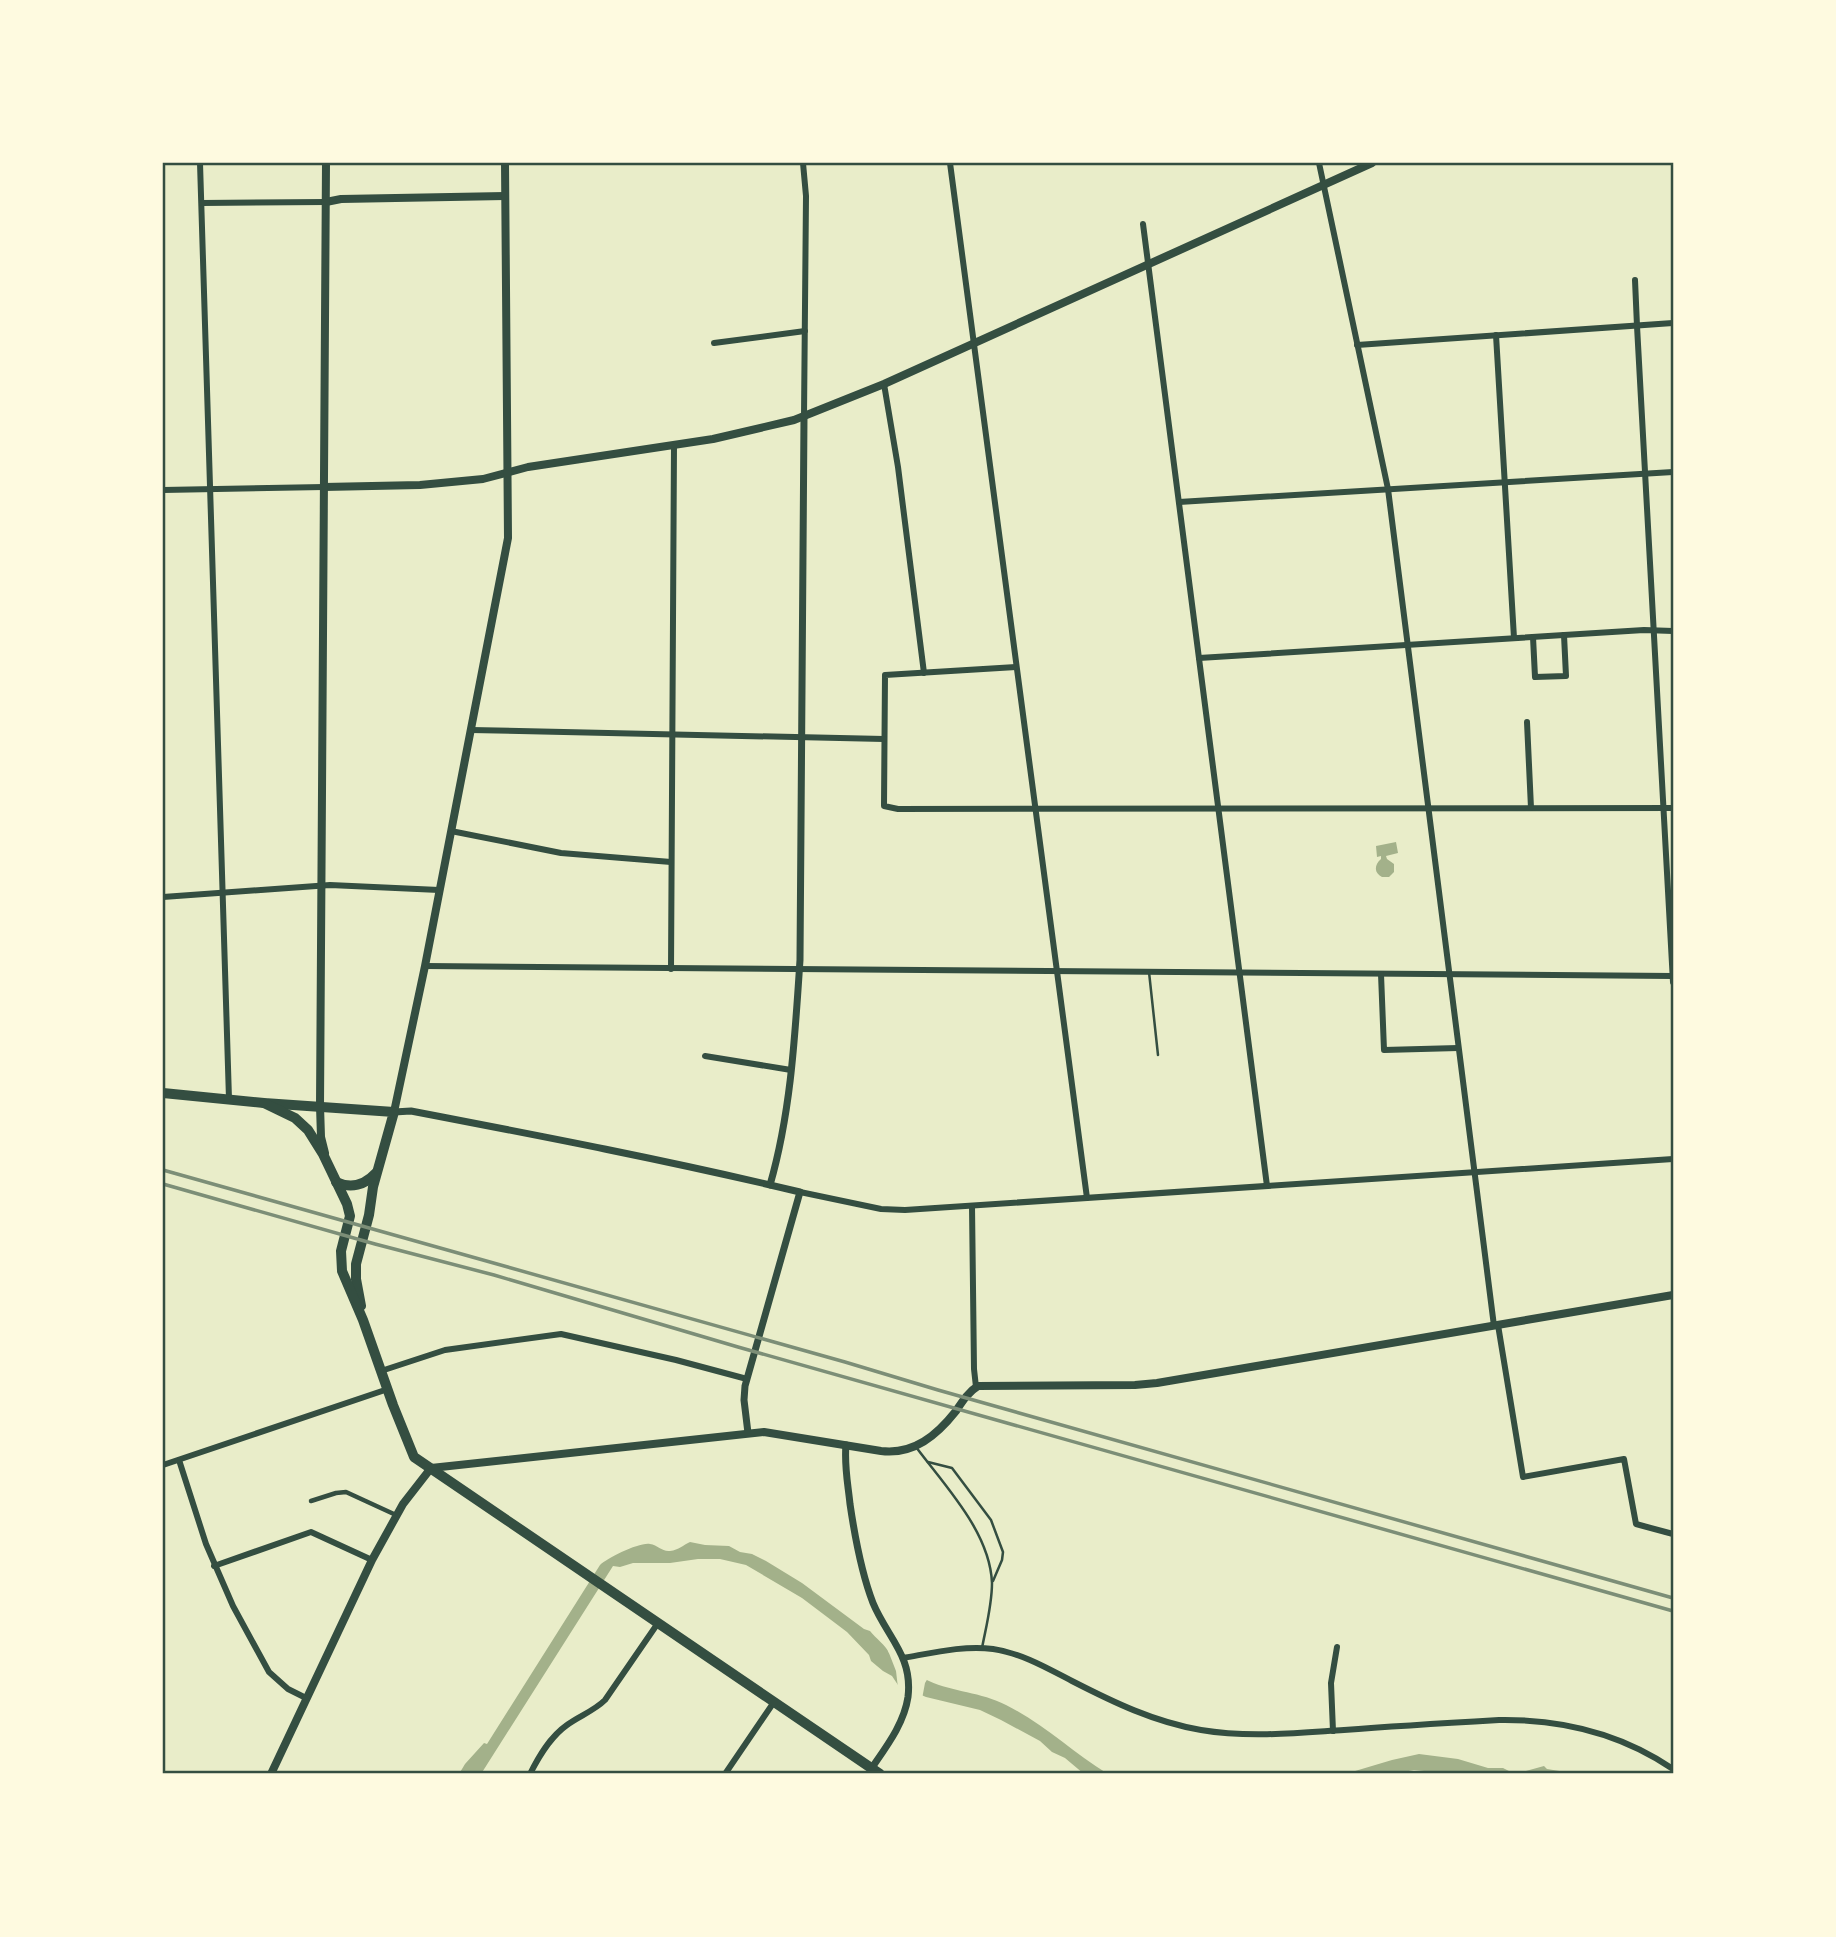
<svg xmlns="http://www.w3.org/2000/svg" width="1836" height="1937" font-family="Roboto,sans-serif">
  <rect width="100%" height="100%" fill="#e9edc9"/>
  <g fill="#a3b18a">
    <path d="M 1396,842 L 1398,853 L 1386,856 L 1387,859 L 1394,864 L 1394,872 L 1389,877 L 1382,877 C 1374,873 1374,865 1381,859 L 1381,856 L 1377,857 L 1376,846 Z"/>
    <path d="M 690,1542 L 705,1545 L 729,1546 L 740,1552 L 752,1554 L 766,1561 L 802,1583 L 864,1629 L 870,1631 C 876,1639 885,1644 889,1653 C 902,1662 915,1675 929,1681 C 953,1692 981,1692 1006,1705 C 1044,1724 1072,1752 1108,1774 L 1084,1774 L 1065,1758 L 1052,1752 L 1040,1741 L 1001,1720 L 980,1710 L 926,1697 L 898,1685 L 892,1676 L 883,1671 L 871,1661 L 869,1655 L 847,1632 L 802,1598 L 746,1565 L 720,1559 L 698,1559 L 670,1563 L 633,1563 L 620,1567 L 613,1566 L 481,1774 L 459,1774 L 465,1764 L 484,1743 L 487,1744 L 600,1565 C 608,1558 639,1542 650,1544 C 658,1545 662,1552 670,1551 C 679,1550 683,1545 690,1542 Z"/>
    <path d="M 1419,1754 L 1458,1759 L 1488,1768 L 1503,1768 L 1509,1771 L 1522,1772 L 1544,1766 L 1547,1769 L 1578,1774 L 1454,1774 L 1414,1770 L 1392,1774 L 1345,1774 L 1392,1760 Z"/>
  </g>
  <path fill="#e9edc9" d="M 887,1648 L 928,1678 L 925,1683 L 922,1699 L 898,1688 L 896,1671 Z"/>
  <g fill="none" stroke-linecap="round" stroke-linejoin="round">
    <g stroke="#344e41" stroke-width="2.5">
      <path d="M 1149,972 L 1158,1055"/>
      <path d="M 916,1447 C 945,1486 990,1532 992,1583 C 992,1605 986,1627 982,1648"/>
      <path d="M 928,1462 L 952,1468 L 991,1520 L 1003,1552 L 1002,1560 L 993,1581"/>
    </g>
    <path stroke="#344e41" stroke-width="4.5" d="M 311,1501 L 336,1493 L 346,1492 L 396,1515"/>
    <g stroke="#344e41" stroke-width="6">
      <path d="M 200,163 L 229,1099"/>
      <path d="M 803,163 L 806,196 L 804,417"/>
      <path d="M 950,163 L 1087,1198"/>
      <path d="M 1319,163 L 1388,489 L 1494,1326"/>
      <path d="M 202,203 L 326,202"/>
      <path d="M 1143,224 L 1267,1186"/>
      <path d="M 1635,280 L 1637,326 L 1673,982"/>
      <path d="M 1496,335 L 1514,638"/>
      <path d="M 714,343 L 805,331"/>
      <path d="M 1357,345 L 1673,323"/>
      <path d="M 884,384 L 898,467 L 924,673"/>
      <path d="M 163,490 L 324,487"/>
      <path d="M 1179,502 L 1673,472"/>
      <path d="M 1533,637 L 1535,677 L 1566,676 L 1564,635"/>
      <path d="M 1199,658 L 1644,630 L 1673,631"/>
      <path d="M 1016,667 L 885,675 L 884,806 L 898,809 L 1673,808"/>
      <path d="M 1527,722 L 1531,808"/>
      <path d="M 471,730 L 884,739"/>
      <path d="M 451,831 L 561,853 L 671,862"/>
      <path d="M 163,897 L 330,885 L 439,890"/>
      <path d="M 425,966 L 1673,976"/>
      <path d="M 671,969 L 674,445"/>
      <path d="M 1381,974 L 1384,1050 L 1458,1048"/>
      <path d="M 705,1056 L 791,1070"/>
      <path d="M 800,1192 L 881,1209 L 905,1210 L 1673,1159"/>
      <path d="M 972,1206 L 974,1369 L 976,1387"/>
      <path d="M 1498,1325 L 1523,1477 L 1624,1459 L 1636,1524 L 1673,1534"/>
      <path d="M 381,1371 L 445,1350 L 561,1334 L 676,1360 L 747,1379"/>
      <path d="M 179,1460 L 206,1544 L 233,1606 L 269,1672 L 288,1689 L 306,1698"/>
      <path d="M 163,1465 L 388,1389"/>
      <path d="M 214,1566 L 311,1532 L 372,1560"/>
      <path d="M 903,1658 C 932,1653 964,1645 993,1649 C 1021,1653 1047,1668 1072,1681 C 1113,1702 1154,1722 1201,1730 C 1248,1738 1296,1733 1344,1730 C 1396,1726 1447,1723 1499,1720 C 1563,1719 1620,1733 1673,1769"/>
      <path d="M 1333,1731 L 1331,1683 L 1337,1647"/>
      <path d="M 530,1774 C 539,1756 550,1737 567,1725 C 579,1716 594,1711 605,1700 L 658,1623"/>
      <path d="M 725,1774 L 774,1702"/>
    </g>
    <g stroke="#344e41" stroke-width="7">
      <path d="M 394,1112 L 411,1111 C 541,1136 671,1161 800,1192 L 745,1386 L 744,1400 L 748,1433"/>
      <path d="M 770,1185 C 791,1112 795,1035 800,960 L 804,417"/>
      <path d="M 846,1445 C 844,1466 848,1484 850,1504 C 855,1538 861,1572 873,1603 C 887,1637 913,1656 908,1697 C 904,1724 886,1747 871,1769"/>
    </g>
    <g stroke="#344e41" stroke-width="8">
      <path d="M 326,202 L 341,199 L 505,196"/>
      <path d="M 324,487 L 420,485 L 483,479 L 528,467 L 713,439 L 794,420 L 884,384 L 1372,163"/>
      <path d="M 394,1112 L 425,966 L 508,538 L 505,163"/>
      <path d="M 325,1153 L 321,1137 L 320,1106 L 326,163"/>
      <path d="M 271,1774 L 372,1560 L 403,1504 L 431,1468 L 764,1432 L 881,1451 C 914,1455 937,1435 956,1411 C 962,1402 968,1392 978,1386 L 1135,1385 L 1157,1383 L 1673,1295"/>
    </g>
    <g stroke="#344e41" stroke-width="10">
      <path d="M 163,1093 L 264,1103 L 394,1112 L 373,1187 L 369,1215 L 356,1264 L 356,1279 L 361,1306"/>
      <path d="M 264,1103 L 295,1118 L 308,1130 L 323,1154 L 347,1204 L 350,1216 L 341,1251 L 342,1271 L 363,1320 L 393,1405 L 414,1457 L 880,1774"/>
      <path d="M 336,1182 C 351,1189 365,1185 376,1173"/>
    </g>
    <g stroke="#7c8e77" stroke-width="3.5">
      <path d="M 163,1170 L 845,1362 L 938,1390 L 1673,1598"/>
      <path d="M 163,1184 L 375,1244 L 494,1275 L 738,1347 L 1673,1611"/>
    </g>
  </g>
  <rect width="1836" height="1937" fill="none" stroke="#fefae0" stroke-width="329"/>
  <rect x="164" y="164" width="1508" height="1608" fill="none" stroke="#344e41" stroke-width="2.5"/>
</svg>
